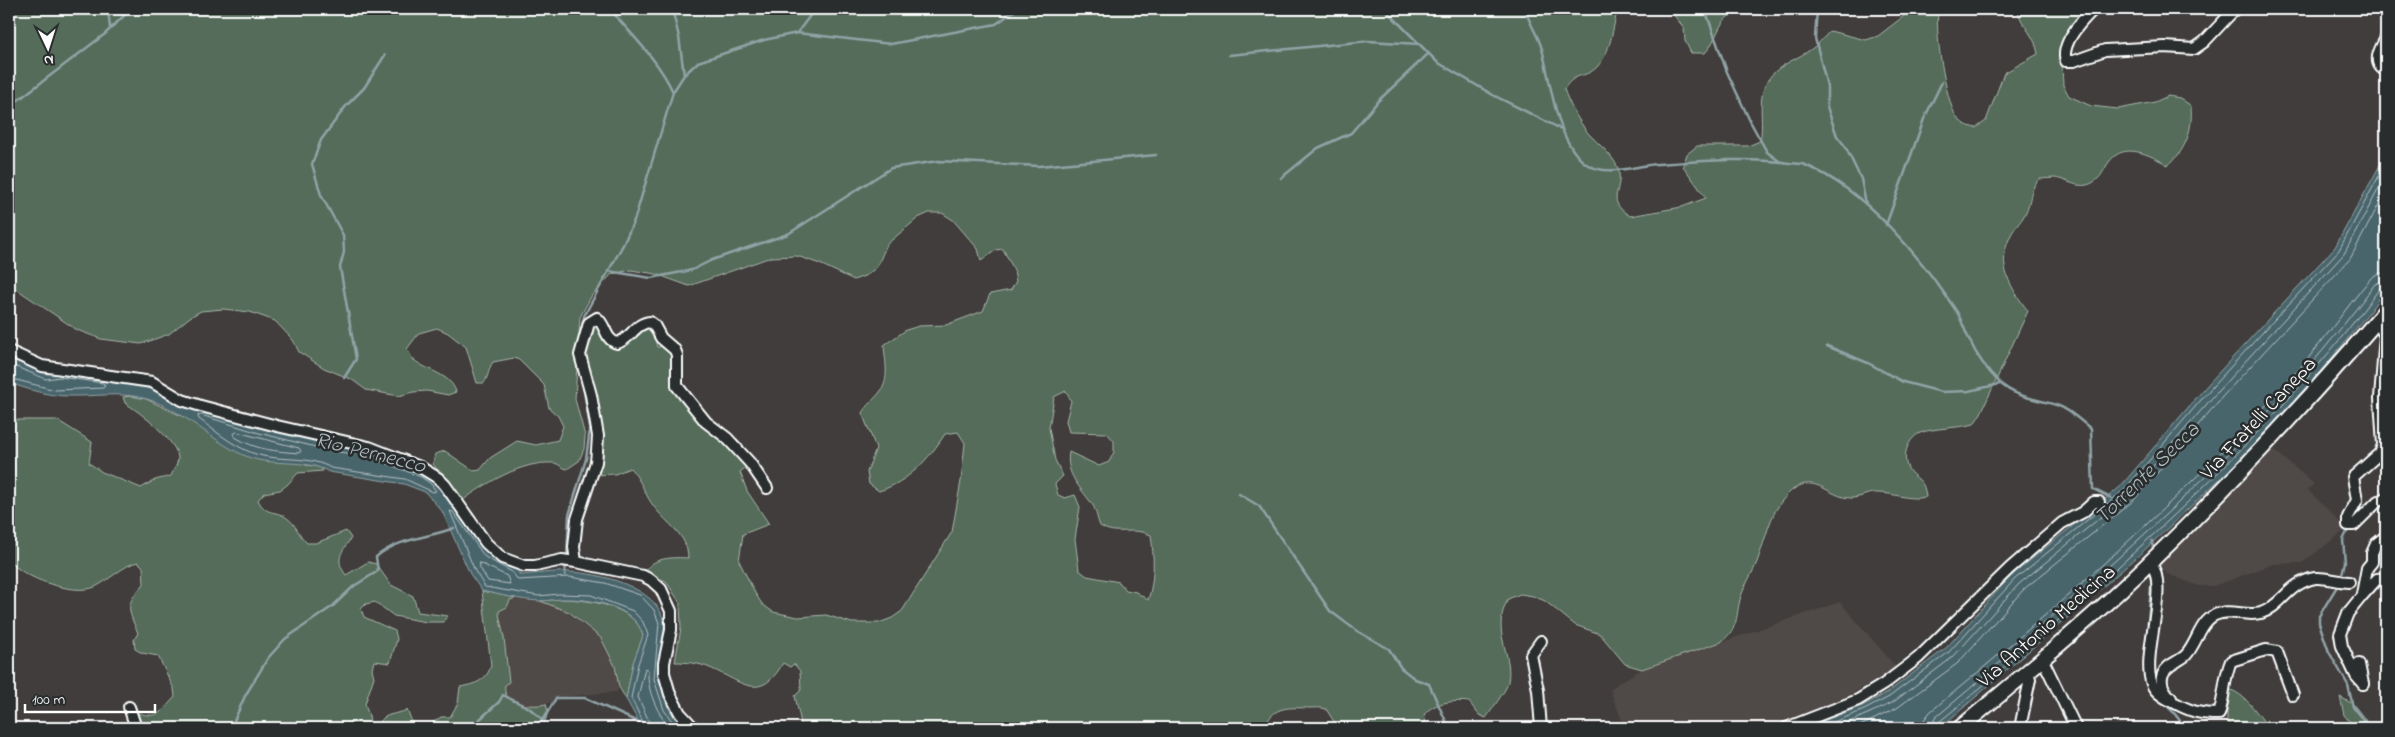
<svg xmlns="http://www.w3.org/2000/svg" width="2395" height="737" font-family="'Indie Flower',sans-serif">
  <rect width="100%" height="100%" fill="#403d3c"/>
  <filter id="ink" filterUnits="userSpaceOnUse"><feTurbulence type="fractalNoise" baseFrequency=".02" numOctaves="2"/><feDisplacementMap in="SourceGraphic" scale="10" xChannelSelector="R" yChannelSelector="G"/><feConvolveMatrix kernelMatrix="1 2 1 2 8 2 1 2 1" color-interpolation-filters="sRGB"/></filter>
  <g filter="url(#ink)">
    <g fill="#504846">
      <path d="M 2271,447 L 2314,484 L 2308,490 L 2347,529 L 2302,563 L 2274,564 L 2214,586 L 2199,586 L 2167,574 L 2157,563 Z"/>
      <path d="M 516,598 L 540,601 L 559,607 L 599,636 L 615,666 L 619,687 L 617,692 L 556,697 L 552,702 L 533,707 L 508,699 L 504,688 L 499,614 L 499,611 L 507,607 L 510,600 Z"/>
      <path d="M 1840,602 L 1896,667 L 1889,673 L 1844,698 L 1765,728 L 1625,728 L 1610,690 L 1618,683 L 1642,669 Z"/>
    </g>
    <g fill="#546c5a" stroke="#aab6ac" fill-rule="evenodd">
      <path d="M 9,9 L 1618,9 C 1612,28 1612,52 1596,68 C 1584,79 1576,71 1564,89 C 1569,104 1578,120 1588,133 C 1598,144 1616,157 1619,172 C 1622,193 1605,200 1630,216 L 1682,207 L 1706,198 L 1683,166 L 1687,154 L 1697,146 L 1748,146 L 1760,141 C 1764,124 1758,105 1764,88 C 1771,67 1794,61 1810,50 C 1818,45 1824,37 1830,31 L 1866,40 L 1878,36 L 1913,9 L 1939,9 C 1933,26 1946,101 1956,116 C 1962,124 1967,126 1976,128 L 1986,121 L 2004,73 L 2038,54 C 2035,34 2022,28 2017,9 L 2084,9 L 2061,46 L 2063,85 L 2069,96 L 2091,106 L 2118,109 L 2155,102 L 2168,96 L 2180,98 L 2191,106 C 2193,129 2186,151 2168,165 C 2150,155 2124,141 2109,162 C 2103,170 2102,178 2092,183 C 2079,190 2068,180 2055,178 C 2050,178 2044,179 2039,179 C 2028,192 2032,201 2025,214 C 2021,222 2013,229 2010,237 C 1996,266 2011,288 2028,311 L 1981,413 L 1974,424 C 1960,428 1932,428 1920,433 C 1909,438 1902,454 1907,466 C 1913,481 1924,475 1926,497 C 1909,501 1895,493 1878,493 C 1869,492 1860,498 1852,498 C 1828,499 1813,467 1786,496 C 1769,514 1766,539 1757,562 C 1753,573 1745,584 1741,596 C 1735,617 1740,627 1721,642 L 1642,669 L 1625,664 L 1600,634 L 1575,625 L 1545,601 L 1533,596 L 1520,594 L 1508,599 C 1489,635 1516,654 1507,686 C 1506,689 1489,714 1486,718 L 1479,715 L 1469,702 C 1454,700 1433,702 1424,715 L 1427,728 L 1338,728 L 1326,709 C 1320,707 1317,708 1311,708 C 1291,708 1272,704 1265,728 L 802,728 L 795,696 L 801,690 L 800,671 L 794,664 L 790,667 L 783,663 C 760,704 741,681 710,668 C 699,663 687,662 675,662 L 681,628 L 680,603 L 666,581 L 645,573 C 650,557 674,557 688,558 C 688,535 667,524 655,508 C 645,496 641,479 630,468 L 615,474 L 595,475 L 598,459 L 582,357 L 591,325 L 596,321 L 610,341 L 649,325 L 653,331 L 657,347 L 668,346 L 674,353 L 674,383 L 712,432 L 750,464 L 740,472 L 747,491 L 769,524 L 743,534 L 739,561 L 755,593 L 762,604 L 773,612 L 798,617 L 826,615 L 852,623 L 879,623 L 892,618 L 902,611 L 952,532 L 961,481 L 965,443 L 958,432 L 945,434 C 929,459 908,482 879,491 L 869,484 L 867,472 L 876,448 L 862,413 C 867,404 874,400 880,392 C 890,379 885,361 884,345 L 906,330 L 919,326 L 946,325 L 983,311 L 990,294 L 1011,290 L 1016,281 L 1014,270 L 1003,249 L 996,250 L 981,261 L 978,249 L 953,220 L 942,213 L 929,213 L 918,218 L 887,244 L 877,267 L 867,275 L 854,280 L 820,264 L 797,256 L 771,257 L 689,286 L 656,274 L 631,270 L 612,274 L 592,295 L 580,317 L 575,399 L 585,436 L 584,449 L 579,461 L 567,469 C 562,468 558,463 553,463 C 522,461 486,483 462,501 L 433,464 L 435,454 L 445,451 L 474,471 L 480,470 L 490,458 L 517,441 L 536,445 L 558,440 L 563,426 L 558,416 L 549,408 L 544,385 L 519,360 L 514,358 L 493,362 C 488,369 489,376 484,383 L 477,383 L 466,347 L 448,333 L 437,328 L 419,333 L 407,349 C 409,352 411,357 414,360 C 427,371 451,374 456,392 L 448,395 L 427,391 L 413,392 L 399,396 L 366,390 L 351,379 L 324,368 L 299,352 L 293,340 L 275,321 L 250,312 L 223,309 L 201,311 L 190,317 L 169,334 L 141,344 L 101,339 L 77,330 L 9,284 ZM 1066,391 L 1071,401 L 1066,421 L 1069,432 L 1107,433 L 1114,441 L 1114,452 L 1109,462 L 1099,466 L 1069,452 C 1065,474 1080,487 1092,504 C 1096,509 1097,519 1100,526 C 1116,537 1133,526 1151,535 C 1154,557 1155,579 1148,600 L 1136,592 L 1126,590 L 1119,582 L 1087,576 L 1079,570 L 1075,539 L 1080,507 L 1075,495 L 1065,498 L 1058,495 L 1055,484 L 1063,476 L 1055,460 L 1049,428 L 1054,397 Z"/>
      <path d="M 1669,9 L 1769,9 C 1755,10 1732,9 1723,22 C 1716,33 1714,43 1705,53 L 1691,53 L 1685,41 L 1684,28 Z"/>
      <path d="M 131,396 L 146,399 L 194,422 L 306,465 L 320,467 L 323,471 L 298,473 L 287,485 L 280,490 L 264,493 L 258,500 C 267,517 275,509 287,518 C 296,524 299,536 307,543 L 316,543 L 346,531 L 351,538 C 342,552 334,559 346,575 L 368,562 L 376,564 L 391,585 L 413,596 L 418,612 L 448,616 L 443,622 L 426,622 L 394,616 L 375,602 L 366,604 L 361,609 L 364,617 L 395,631 L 397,639 L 390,663 L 374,661 L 372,669 L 374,677 L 365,704 L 370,720 L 368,728 L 357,728 L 352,723 L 345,725 L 345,728 L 139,728 L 134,712 C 159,719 159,714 175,697 L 174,689 L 158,656 L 142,653 L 135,649 L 134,640 L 138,633 C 127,608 125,604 144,584 L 143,567 L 138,562 C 125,564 108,581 95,587 C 74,596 22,578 9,560 L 9,420 L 57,420 L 92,442 L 89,463 L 102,472 L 141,488 L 155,480 L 171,476 C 173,471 178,464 178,458 C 177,441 140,412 125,403 L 123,397 Z"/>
      <path d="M 482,591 L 516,598 L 510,600 L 507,607 L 499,611 L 499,614 L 504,638 L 509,682 L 505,685 C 501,706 533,707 546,704 L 548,712 L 543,728 L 425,728 L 441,717 L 450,717 L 458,703 L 460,687 C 475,684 487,681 491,665 Z"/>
      <path d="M 559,599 C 585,599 636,605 643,636 L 633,663 L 626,699 L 619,687 L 615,666 L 601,638 L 569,612 L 540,601 Z"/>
      <path d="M 2227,689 C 2245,692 2257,714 2269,728 L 2232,728 L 2227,721 Z"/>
      <path d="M 2340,697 L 2353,704 L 2372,728 L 2355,728 L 2344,715 Z"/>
      <path d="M 407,710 L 415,728 L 379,728 C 379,713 396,715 407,710 Z"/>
    </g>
    <g fill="#48656c" stroke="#91a3a7">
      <path d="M 2386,154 L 2386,288 L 2370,311 L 2308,387 L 2240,460 L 2135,559 L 1940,728 L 1805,728 L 1862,706 L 1887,693 L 1946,648 L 2011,576 L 2120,487 L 2209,383 L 2335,247 Z"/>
      <path d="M 9,358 L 47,374 L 59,372 L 153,384 L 206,411 L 333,446 L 369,452 L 424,473 L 441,487 L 489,553 L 516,568 L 520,575 C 536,574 553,571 569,572 C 599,573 658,587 664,622 C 665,629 662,640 661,648 C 658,677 661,708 684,728 L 642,728 L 626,699 L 633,663 L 643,636 C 637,608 594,599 569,599 C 559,598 549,601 539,601 C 520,600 501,595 482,591 L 470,574 L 442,511 L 425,492 L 404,484 L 329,472 C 305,458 274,467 248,457 C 214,444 185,410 147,399 C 120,391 94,397 68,396 C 47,396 28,389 9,383 Z"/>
    </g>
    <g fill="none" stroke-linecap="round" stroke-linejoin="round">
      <g stroke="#b6c1c4" stroke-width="1">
        <path d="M 9,364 L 46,379 L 60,377 L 103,383 L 105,386 L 103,388 L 55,390 L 9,378"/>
        <path d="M 201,415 L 259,433 L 332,451 L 368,456 L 421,477 L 431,484 L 436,491 L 433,492 L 405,479 L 331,468 C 310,456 286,461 263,456 C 239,451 218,433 199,419 L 198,416 Z"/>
        <path d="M 237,432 L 299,448 L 301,451 L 299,453 C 274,451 256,450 235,437 L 234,434 Z"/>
        <path d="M 480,563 L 507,576 L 510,584 L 488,581 L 480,568 Z"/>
        <path d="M 646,728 L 631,698 L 638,664 L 648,635 L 643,622 L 633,611 L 591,595 L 559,594 L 539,596 L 485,587 L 475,571 L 450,511 L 453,512 L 485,557 L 512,572 L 518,580 L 570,577 L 605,583 L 640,595 L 654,610 L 659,623 L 654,679 L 664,710 L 677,728"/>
        <path d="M 652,728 L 638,697 L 645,668 L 648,670 C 647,692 657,711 669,728"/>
        <path d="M 1819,728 L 1864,710 L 1889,697 L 1949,652 L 2015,579 L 2124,490 L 2213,386 L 2339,250 L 2386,163"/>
        <path d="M 1836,728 L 1892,703 L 1953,657 L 2019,584 L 2128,495 L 2218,391 L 2344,254 L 2386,175"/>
        <path d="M 1856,728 L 1897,708 L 1958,663 L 2024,589 L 2134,500 L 2223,396 L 2350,259 L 2386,191"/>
        <path d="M 1923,728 L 1924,720 L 1930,712 C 2056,608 2184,498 2293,376 C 2321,345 2344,310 2371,278 L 2377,274 L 2386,272"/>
        <path d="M 1931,728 L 1935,718 C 1980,681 2023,642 2066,604 C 2180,505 2285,406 2375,284 L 2386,280"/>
        <path d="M 1937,728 L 1939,722 C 1984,686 2027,647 2071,609 C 2183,510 2291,408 2380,288 L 2386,286"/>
      </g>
      <g stroke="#91a3a7" stroke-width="2.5">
        <path d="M 108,9 L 110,28"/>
        <path d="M 610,9 C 632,36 658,59 673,92"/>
        <path d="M 672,9 L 679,37 L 684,75"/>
        <path d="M 1366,9 L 1386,10"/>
        <path d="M 1385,9 L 1437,62 L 1493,95 L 1561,129"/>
        <path d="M 1525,9 C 1529,23 1538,35 1542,49 C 1551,82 1556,145 1588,165 C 1608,177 1637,165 1658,164 C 1701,161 1747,157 1789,163 C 1794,164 1800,163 1805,165 C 1865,189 1922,259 1957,312 C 1962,321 1965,332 1970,341 C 1977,357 1988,371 2000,383 C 2016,398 2039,399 2059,406 C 2070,410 2081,421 2091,429 L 2093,489 L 2111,498"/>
        <path d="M 1705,9 L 1727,72 L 1750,121 L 1767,152 L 1779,161"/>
        <path d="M 1817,9 L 1815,38 L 1827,86 L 1827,107 L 1837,136 L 1845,146 L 1861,179 L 1866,204"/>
        <path d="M 797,33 L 815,9"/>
        <path d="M 1229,55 L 1368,41 L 1419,44"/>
        <path d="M 9,107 L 105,34 L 131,9"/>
        <path d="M 1281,178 L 1318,148 L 1351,133 L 1379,100 L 1428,54"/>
        <path d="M 1886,225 L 1924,119 L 1942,82"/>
        <path d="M 608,271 L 651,278 L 692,270 L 712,260 L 788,234 L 891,168 L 938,161 L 1040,166 L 1156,155"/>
        <path d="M 579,342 L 584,316 L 624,243 L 635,218 L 673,92 L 684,75 L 698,62 L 764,40 L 797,33 L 891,44 L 996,24 L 1017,9"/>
        <path d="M 1827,346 L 1868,363 L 1903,382 L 1942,392 L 1969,391 L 2000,384"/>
        <path d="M 344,378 L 356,359 L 340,267 L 344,252 L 343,235 L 321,195 L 312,164 L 321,140 L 346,106 L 364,88 L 385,55"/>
        <path d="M 1239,494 L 1259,506 L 1330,611 L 1357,631 L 1389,649 L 1401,668 L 1415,679 L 1429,684 L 1449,728"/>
        <path d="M 2378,497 L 2386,489"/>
        <path d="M 2152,541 L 2153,549"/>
        <path d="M 567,557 L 569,515 L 586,459 L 590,428 L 582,379"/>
        <path d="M 565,575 L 566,563"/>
        <path d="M 2341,578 L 2345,562 L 2343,540 L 2349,528"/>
        <path d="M 2339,583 L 2319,616 L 2319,623 L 2329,652 L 2348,685 L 2353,707 L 2369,728"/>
        <path d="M 2145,655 L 2152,576"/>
        <path d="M 2145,671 C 2144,693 2156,695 2170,709 C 2176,714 2180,721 2185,728"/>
        <path d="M 231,728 L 245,696 L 268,658 L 285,639 L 333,606 L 354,586 L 378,571 L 376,557 C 398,538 428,538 454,528"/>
        <path d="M 470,728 L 499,702 L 503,695 L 529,708 L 542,719"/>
        <path d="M 530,728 L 543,720 L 556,698 L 585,698 L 640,723"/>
      </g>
      <g stroke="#fff" stroke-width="14">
        <g id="minor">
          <path d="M 2094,9 C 2082,20 2060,44 2066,61 L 2074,61 L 2105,50 L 2165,47 L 2194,49 L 2204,42 L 2235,9"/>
          <path d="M 2386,38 C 2380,49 2371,63 2386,71"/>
          <path d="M 2377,321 L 2385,336 L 2380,398 L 2383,445 L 2380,453 L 2353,477 L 2357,500 L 2348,517 L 2348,525 L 2354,525 L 2378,501 L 2386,499"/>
          <path d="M 9,351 L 42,366 L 152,382 L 182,400 L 201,406 L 277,426 L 369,447 L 420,467 L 438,478 L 445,485 L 486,543 L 502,558 L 524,566 L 535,566 L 562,560 L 576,562 L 643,576 L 651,580 L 661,589 L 671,611 L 671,630 L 664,663 L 664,673 L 670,694 L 680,713 L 694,728"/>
          <path d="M 576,562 L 574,547 L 577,519 L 596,462 L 597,451 L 598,436 L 591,395 L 580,355 L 589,323 L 597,318 C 606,325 605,340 617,343 C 630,340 635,323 650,322 L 654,325 L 661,338 L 675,350 L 677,355 L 677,386 L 706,422 L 727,438 L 750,463 L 767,488"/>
          <path d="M 2150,562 C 2171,586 2140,655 2152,684 C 2155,693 2166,699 2175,703 C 2192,712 2200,714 2219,714 C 2225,696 2223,680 2231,661 L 2266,650 L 2277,652 L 2293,695"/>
          <path d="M 2362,594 L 2367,568 L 2372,562 L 2372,553 L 2376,544 L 2386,536"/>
          <path d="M 2042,658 L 2076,728"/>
          <path d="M 2359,664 L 2363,684"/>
          <path d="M 2363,684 L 2356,676 L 2342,646 L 2340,634 L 2348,613 L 2361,597 L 2377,579 L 2386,578"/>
          <path d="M 2171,698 C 2165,692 2159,683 2163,674 C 2167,664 2179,662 2186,655 C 2197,643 2200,622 2215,615 C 2229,608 2246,617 2261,613 C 2282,606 2288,583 2315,578 C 2326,577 2338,582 2349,582"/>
          <path d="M 129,707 L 136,728"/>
          <path d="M 1541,728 L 1538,690 L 1531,655 L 1541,641"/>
          <path d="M 1786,728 L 1858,700 L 1884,684 L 1918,658 L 2010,568 L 2062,523 L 2083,512 L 2094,502 L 2099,502"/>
          <path d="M 2020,728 L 2030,679 L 2028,671"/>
        </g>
      </g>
      <g stroke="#fff" stroke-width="18">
        <path id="major" d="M 1960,728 C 2016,681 2073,635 2126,585 C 2218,499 2304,405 2386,310"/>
      </g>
      <use href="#minor" stroke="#2a2d2e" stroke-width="10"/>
      <use href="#major" stroke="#2a2d2e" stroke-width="14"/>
    </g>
  </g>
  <g text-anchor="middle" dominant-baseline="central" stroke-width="5" stroke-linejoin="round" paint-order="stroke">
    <g font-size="21" fill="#fff" stroke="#2a2d2e">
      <text transform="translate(2259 419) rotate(-47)">Via Fratelli Canepa</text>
      <text transform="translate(2047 627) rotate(-41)">Via Antonio Medicina</text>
    </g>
    <g font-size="22" font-style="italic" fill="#adbabd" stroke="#2a2d2e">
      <text transform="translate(370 454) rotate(14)">Rio Pernecco</text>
      <text transform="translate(2148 474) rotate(-44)">Torrente Secca</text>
    </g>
  </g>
  <rect width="2395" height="737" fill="none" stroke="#2a2d2e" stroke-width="30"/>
  <rect x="15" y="15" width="2365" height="707" fill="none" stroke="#fff" stroke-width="2" filter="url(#ink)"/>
  <g transform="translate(48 48) rotate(176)" stroke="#2a2d2e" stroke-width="4" paint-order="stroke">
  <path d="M0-4L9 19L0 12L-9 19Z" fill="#ffffff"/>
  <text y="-8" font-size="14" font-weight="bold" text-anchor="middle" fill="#ffffff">N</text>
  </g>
  <path d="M25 704v8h130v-8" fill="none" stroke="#ffffff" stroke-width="2.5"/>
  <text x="32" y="704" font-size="15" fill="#ffffff" stroke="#2a2d2e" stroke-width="4" paint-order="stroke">100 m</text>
</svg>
